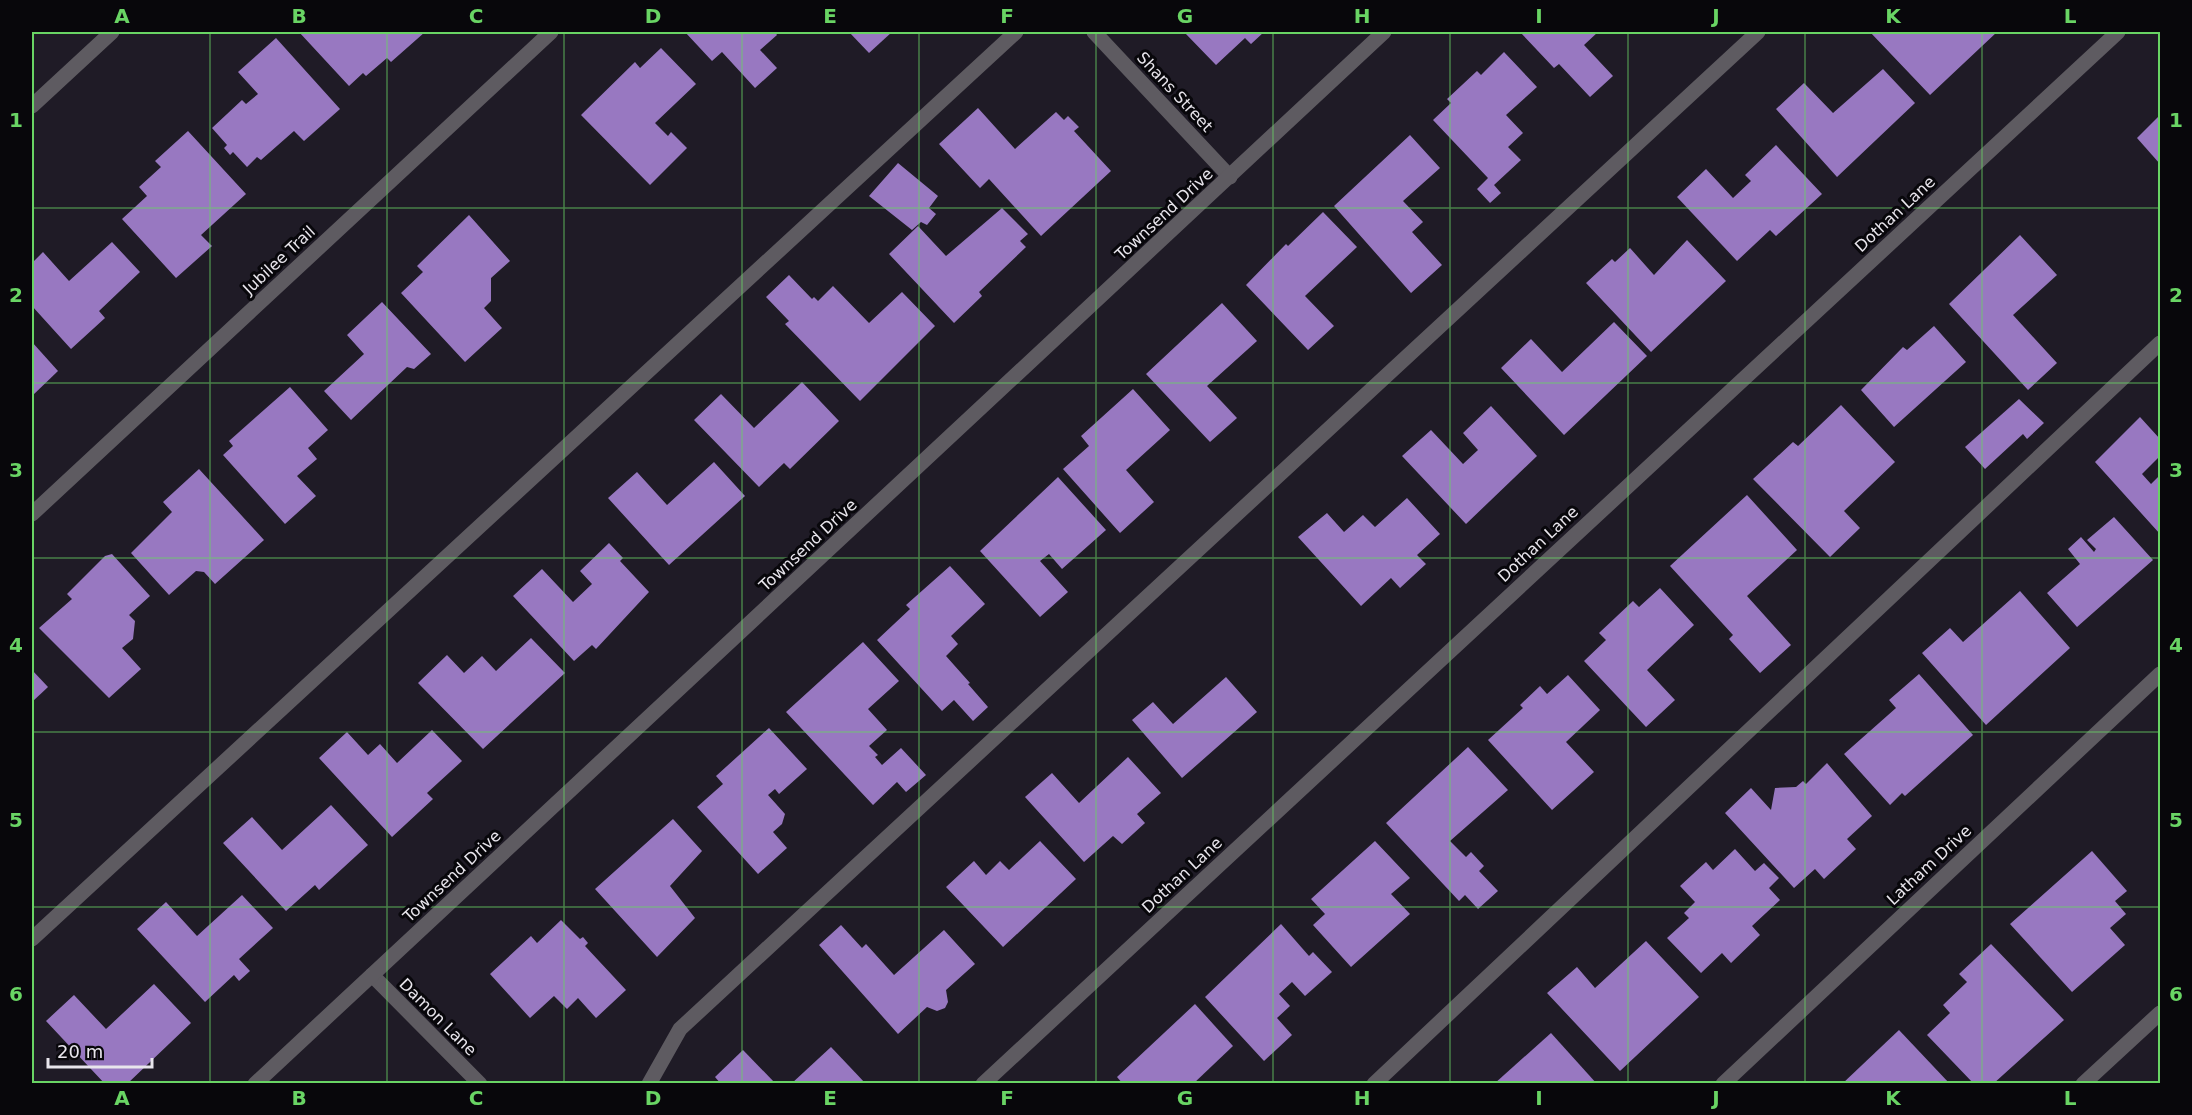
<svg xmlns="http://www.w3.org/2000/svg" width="2192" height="1115" font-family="'DejaVu Sans',sans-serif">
  <rect width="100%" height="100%" fill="#1f1b26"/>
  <g fill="#9878c1">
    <path d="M 299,32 L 425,32 L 391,62 L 387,58 L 366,76 L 363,73 L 349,86 Z"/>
    <path d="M 685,32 L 775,32 L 777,35 L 760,50 L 777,68 L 755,88 L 722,52 L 712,61 Z"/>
    <path d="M 849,32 L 892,32 L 869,53 Z"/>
    <path d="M 1184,32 L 1264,32 L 1251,44 L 1245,38 L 1216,65 Z"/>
    <path d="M 1520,32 L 1598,32 L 1584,45 L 1613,76 L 1590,97 L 1559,64 L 1554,68 Z"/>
    <path d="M 1870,32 L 1926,33 L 1997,32 L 1930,95 Z"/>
    <path d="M 276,38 L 340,109 L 304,141 L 294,131 L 261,160 L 257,157 L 247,167 L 233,152 L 230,155 L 224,148 L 227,145 L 212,128 L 242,100 L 246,104 L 258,94 L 238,72 Z"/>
    <path d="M 661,48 L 696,84 L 655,123 L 668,136 L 671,132 L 687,148 L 650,185 L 581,115 L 635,62 L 640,68 Z"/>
    <path d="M 1504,52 L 1537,87 L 1506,115 L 1523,133 L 1508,147 L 1521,160 L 1494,185 L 1501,193 L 1490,203 L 1477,189 L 1488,178 L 1433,120 L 1451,103 L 1447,99 L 1477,71 L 1481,75 Z"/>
    <path d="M 1883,69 L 1915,103 L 1837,177 L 1776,109 L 1804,83 L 1833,113 Z"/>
    <path d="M 978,108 L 1015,149 L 1056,112 L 1064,120 L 1068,116 L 1079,127 L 1074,131 L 1111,171 L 1041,236 L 989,179 L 980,188 L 939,144 Z"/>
    <path d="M 2160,115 L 2160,164 L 2137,138 Z"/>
    <path d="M 188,131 L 246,194 L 201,235 L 212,246 L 176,278 L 122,219 L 147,196 L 139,187 L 161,167 L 155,161 Z"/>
    <path d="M 1410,135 L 1440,168 L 1403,201 L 1423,222 L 1412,232 L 1442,265 L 1411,293 L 1334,206 Z"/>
    <path d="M 1776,145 L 1822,194 L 1776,236 L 1770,230 L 1737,261 L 1677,197 L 1706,169 L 1733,198 L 1751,181 L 1745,175 Z"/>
    <path d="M 898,163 L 938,196 L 929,208 L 936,214 L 927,225 L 921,222 L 912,230 L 869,196 Z"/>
    <path d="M 1002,208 L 1028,234 L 1020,241 L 1026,247 L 979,292 L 982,296 L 954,323 L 889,254 L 918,226 L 946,256 Z"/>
    <path d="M 1323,212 L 1357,247 L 1305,296 L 1334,326 L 1308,350 L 1246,285 L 1286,244 L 1288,246 Z"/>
    <path d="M 469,215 L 510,261 L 491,278 L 491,301 L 484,308 L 502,328 L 465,362 L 401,293 L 423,272 L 417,266 Z"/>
    <path d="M 2020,235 L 2057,275 L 2013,315 L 2057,363 L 2028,390 L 1949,304 Z"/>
    <path d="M 1687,240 L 1726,281 L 1651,352 L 1586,283 L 1612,259 L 1615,262 L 1630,248 L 1654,275 Z"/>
    <path d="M 112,242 L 140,272 L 99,311 L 105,318 L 71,349 L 32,306 L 32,263 L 43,252 L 69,281 Z"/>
    <path d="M 789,275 L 812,299 L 814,297 L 818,301 L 833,286 L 869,323 L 902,292 L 935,326 L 860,401 L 785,324 L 789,321 L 766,297 Z"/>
    <path d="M 382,302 L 431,354 L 414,369 L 407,367 L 351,420 L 324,391 L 364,354 L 347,335 Z"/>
    <path d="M 1222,303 L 1257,341 L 1207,386 L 1237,418 L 1210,442 L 1146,374 Z"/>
    <path d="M 1614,322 L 1647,356 L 1564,435 L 1501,368 L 1531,339 L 1562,372 Z"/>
    <path d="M 1934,326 L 1966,362 L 1894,427 L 1861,390 L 1903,347 L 1907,350 Z"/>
    <path d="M 32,342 L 58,371 L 32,396 Z"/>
    <path d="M 802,382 L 839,421 L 790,469 L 784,463 L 759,487 L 694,420 L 721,394 L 754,428 Z"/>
    <path d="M 290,387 L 328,430 L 308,448 L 317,459 L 297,476 L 316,496 L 285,524 L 223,455 L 233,446 L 229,441 Z"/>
    <path d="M 1133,389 L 1170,430 L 1126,470 L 1154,502 L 1120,533 L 1063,469 L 1089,446 L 1081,436 Z"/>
    <path d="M 2019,399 L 2044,423 L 2027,439 L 2023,434 L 1985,469 L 1965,447 Z"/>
    <path d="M 1841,405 L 1895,462 L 1844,511 L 1860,528 L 1830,557 L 1753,479 L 1793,442 L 1798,446 Z"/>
    <path d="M 1491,406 L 1537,456 L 1466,524 L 1402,456 L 1431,430 L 1463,464 L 1478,450 L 1463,433 Z"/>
    <path d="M 2140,417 L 2160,439 L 2160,456 L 2142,474 L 2151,484 L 2160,475 L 2160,534 L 2095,462 Z"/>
    <path d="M 714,462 L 745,496 L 669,565 L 608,498 L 637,472 L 667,505 Z"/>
    <path d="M 199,469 L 264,540 L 215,584 L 204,572 L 196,571 L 169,595 L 131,553 L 172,512 L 163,502 Z"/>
    <path d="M 1058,477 L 1106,530 L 1062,569 L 1049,554 L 1040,561 L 1068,592 L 1040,617 L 980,551 Z"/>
    <path d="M 1747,495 L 1797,550 L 1747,596 L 1791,645 L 1760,673 L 1729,639 L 1733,635 L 1670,566 Z"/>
    <path d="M 1407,498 L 1440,534 L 1417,555 L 1426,564 L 1400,588 L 1391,578 L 1361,606 L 1298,537 L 1327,513 L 1344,532 L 1363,515 L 1375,527 Z"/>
    <path d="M 2114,517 L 2153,560 L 2077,627 L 2047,593 L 2080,564 L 2068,549 L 2081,537 L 2094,552 L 2096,549 L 2087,540 Z"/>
    <path d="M 609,543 L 623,558 L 620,561 L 649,592 L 596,649 L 592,645 L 574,661 L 513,596 L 542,569 L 573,602 L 592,584 L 580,571 Z"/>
    <path d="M 112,554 L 150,596 L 129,615 L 135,621 L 133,639 L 122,648 L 141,669 L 109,698 L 39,628 L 72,599 L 67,594 L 105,556 Z"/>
    <path d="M 950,566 L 985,604 L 951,636 L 958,644 L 946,656 L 970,683 L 968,684 L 988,707 L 973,721 L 954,700 L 942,711 L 877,640 L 910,609 L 906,605 Z"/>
    <path d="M 1660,588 L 1694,625 L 1647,670 L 1675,700 L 1646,727 L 1584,661 L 1606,640 L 1599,633 L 1633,601 L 1639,607 Z"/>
    <path d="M 2020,591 L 2070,648 L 1986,725 L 1922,653 L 1950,628 L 1963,642 Z"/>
    <path d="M 531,638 L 565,673 L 483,749 L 418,683 L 447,655 L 464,673 L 482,656 L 496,671 Z"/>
    <path d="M 863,642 L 899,681 L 868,709 L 887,730 L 869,746 L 878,755 L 875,757 L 882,765 L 901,748 L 926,775 L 906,792 L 897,782 L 873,805 L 786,712 Z"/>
    <path d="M 32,670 L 48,687 L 32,702 Z"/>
    <path d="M 1919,674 L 1973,735 L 1905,796 L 1902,793 L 1890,805 L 1844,754 L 1896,708 L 1889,700 Z"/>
    <path d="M 1568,675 L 1600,710 L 1566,742 L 1594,772 L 1552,810 L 1488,740 L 1523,708 L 1520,705 L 1540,686 L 1547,694 Z"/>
    <path d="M 1226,677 L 1257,712 L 1182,778 L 1132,720 L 1153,702 L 1173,724 Z"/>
    <path d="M 769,728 L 807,769 L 779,794 L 775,789 L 768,795 L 785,814 L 782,824 L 773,832 L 787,848 L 758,874 L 697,807 L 723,784 L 716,776 Z"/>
    <path d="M 432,730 L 462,761 L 427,793 L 433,799 L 392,837 L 319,758 L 347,732 L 368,755 L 380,744 L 397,763 Z"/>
    <path d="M 1468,747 L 1508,790 L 1450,841 L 1466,857 L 1471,852 L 1484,866 L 1479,871 L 1498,891 L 1478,909 L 1465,895 L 1459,901 L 1386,823 Z"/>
    <path d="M 1128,757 L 1161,793 L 1137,814 L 1145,823 L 1122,844 L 1113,836 L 1084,862 L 1025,797 L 1052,773 L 1079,803 Z"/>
    <path d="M 1827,763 L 1872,816 L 1847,839 L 1856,849 L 1824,879 L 1815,869 L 1794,888 L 1725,813 L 1751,788 L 1771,810 L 1775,788 L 1796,787 L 1803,781 L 1806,784 Z"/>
    <path d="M 331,805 L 368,845 L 319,890 L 315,885 L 286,911 L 223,843 L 252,817 L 282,850 Z"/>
    <path d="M 673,819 L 702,851 L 670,886 L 695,918 L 657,957 L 595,889 Z"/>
    <path d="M 1040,841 L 1076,879 L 1003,947 L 946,887 L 974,861 L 986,875 L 1000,861 L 1009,870 Z"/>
    <path d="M 1375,841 L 1410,878 L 1391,894 L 1410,914 L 1351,967 L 1313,925 L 1325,914 L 1311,899 Z"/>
    <path d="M 1735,849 L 1755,871 L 1764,863 L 1779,878 L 1769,888 L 1780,900 L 1752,926 L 1760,935 L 1731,963 L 1722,953 L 1701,973 L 1667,938 L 1689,918 L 1684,913 L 1695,902 L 1680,886 L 1706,862 L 1713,870 Z"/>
    <path d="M 2092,851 L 2127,891 L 2115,901 L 2126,914 L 2110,928 L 2125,945 L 2072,992 L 2010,924 Z"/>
    <path d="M 242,895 L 273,928 L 239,959 L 250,971 L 239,981 L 234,975 L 205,1002 L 137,929 L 166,902 L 197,936 Z"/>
    <path d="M 561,920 L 580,939 L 583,937 L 588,943 L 585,946 L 626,990 L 596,1018 L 578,998 L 567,1009 L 554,996 L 530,1018 L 490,974 L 531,936 L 537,943 Z"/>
    <path d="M 1281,924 L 1309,956 L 1313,952 L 1332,972 L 1305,996 L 1292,982 L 1279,994 L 1290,1006 L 1277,1018 L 1292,1035 L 1264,1061 L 1205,997 Z"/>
    <path d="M 841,925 L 862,948 L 866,944 L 894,975 L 944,930 L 975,964 L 946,990 L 948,1002 L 945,1008 L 937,1011 L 927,1007 L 898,1034 L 819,945 Z"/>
    <path d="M 1646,941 L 1699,997 L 1620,1071 L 1547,993 L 1577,967 L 1595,988 Z"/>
    <path d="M 1991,944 L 2064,1020 L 1993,1084 L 1974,1084 L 1927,1035 L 1950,1013 L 1943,1005 L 1967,982 L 1959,974 Z"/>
    <path d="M 154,984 L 191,1023 L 127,1084 L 105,1084 L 46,1021 L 74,995 L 106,1029 Z"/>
    <path d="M 1195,1004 L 1233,1046 L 1193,1084 L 1123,1084 L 1117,1077 Z"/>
    <path d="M 1899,1030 L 1950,1084 L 1842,1084 Z"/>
    <path d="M 1551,1033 L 1597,1084 L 1494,1084 Z"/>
    <path d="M 831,1047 L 866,1084 L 791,1084 Z"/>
    <path d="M 743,1050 L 776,1084 L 721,1084 L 715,1077 Z"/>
  </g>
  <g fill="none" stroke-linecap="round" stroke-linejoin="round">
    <g stroke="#5e5b61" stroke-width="15">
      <path d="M 1094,32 L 1230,177"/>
      <path d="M 32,106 L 112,32"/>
      <path d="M 32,514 L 551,32"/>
      <path d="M 32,939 L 1016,32"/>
      <path d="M 372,975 L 480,1084"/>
      <path d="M 255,1084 L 1384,32"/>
      <path d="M 649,1084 L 680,1029 L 1758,32"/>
      <path d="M 983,1084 L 2118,32"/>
      <path d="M 1374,1084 L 2160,343"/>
      <path d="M 1723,1084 L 2160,674"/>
      <path d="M 2083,1084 L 2160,1013"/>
    </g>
  </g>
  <path fill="none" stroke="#69d464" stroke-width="1.5" stroke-opacity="0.55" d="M 210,32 L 210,1084M 387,32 L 387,1084M 564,32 L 564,1084M 742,32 L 742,1084M 919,32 L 919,1084M 1096,32 L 1096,1084M 1273,32 L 1273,1084M 1450,32 L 1450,1084M 1628,32 L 1628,1084M 1805,32 L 1805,1084M 1982,32 L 1982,1084M 32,208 L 2160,208M 32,383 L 2160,383M 32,558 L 2160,558M 32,732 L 2160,732M 32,907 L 2160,907"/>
  <g text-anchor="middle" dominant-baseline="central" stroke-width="6" stroke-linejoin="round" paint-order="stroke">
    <g font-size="16" fill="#e8e5ec" stroke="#08070b">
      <text transform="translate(1175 92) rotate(47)">Shans Street</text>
      <text transform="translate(1164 214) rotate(-43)">Townsend Drive</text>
      <text transform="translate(1895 214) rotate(-43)">Dothan Lane</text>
      <text transform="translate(279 260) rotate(-43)">Jubilee Trail</text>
      <text transform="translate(1538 544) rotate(-43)">Dothan Lane</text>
      <text transform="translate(808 545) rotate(-43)">Townsend Drive</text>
      <text transform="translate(1929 865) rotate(-43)">Latham Drive</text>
      <text transform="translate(1182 875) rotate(-43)">Dothan Lane</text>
      <text transform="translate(452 876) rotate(-43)">Townsend Drive</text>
      <text transform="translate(438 1017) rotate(45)">Damon Lane</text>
    </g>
  </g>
  <rect width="2192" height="1115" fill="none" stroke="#08070b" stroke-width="66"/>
  <path d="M48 1058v9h104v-9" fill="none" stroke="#e8e5ec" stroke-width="3"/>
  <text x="57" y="1058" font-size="18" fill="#e8e5ec" stroke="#08070b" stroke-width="4.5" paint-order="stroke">20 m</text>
  <rect x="33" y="33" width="2126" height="1049" fill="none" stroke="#69d464" stroke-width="2"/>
  <g font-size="20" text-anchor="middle" font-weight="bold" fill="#69d464">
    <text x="122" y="23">A</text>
    <text x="299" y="23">B</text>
    <text x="476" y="23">C</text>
    <text x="653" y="23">D</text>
    <text x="830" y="23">E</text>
    <text x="1007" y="23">F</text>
    <text x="1185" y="23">G</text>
    <text x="1362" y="23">H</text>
    <text x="1539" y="23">I</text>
    <text x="1716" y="23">J</text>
    <text x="1893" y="23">K</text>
    <text x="2070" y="23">L</text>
    <text x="16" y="127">1</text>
    <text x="2176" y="127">1</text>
    <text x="16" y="302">2</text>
    <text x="2176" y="302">2</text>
    <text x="16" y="477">3</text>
    <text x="2176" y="477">3</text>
    <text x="16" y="652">4</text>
    <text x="2176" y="652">4</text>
    <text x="16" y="827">5</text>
    <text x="2176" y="827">5</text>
    <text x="16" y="1001">6</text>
    <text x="2176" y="1001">6</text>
    <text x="122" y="1105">A</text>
    <text x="299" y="1105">B</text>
    <text x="476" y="1105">C</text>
    <text x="653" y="1105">D</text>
    <text x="830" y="1105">E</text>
    <text x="1007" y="1105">F</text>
    <text x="1185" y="1105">G</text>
    <text x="1362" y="1105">H</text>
    <text x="1539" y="1105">I</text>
    <text x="1716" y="1105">J</text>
    <text x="1893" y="1105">K</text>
    <text x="2070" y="1105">L</text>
  </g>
</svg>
